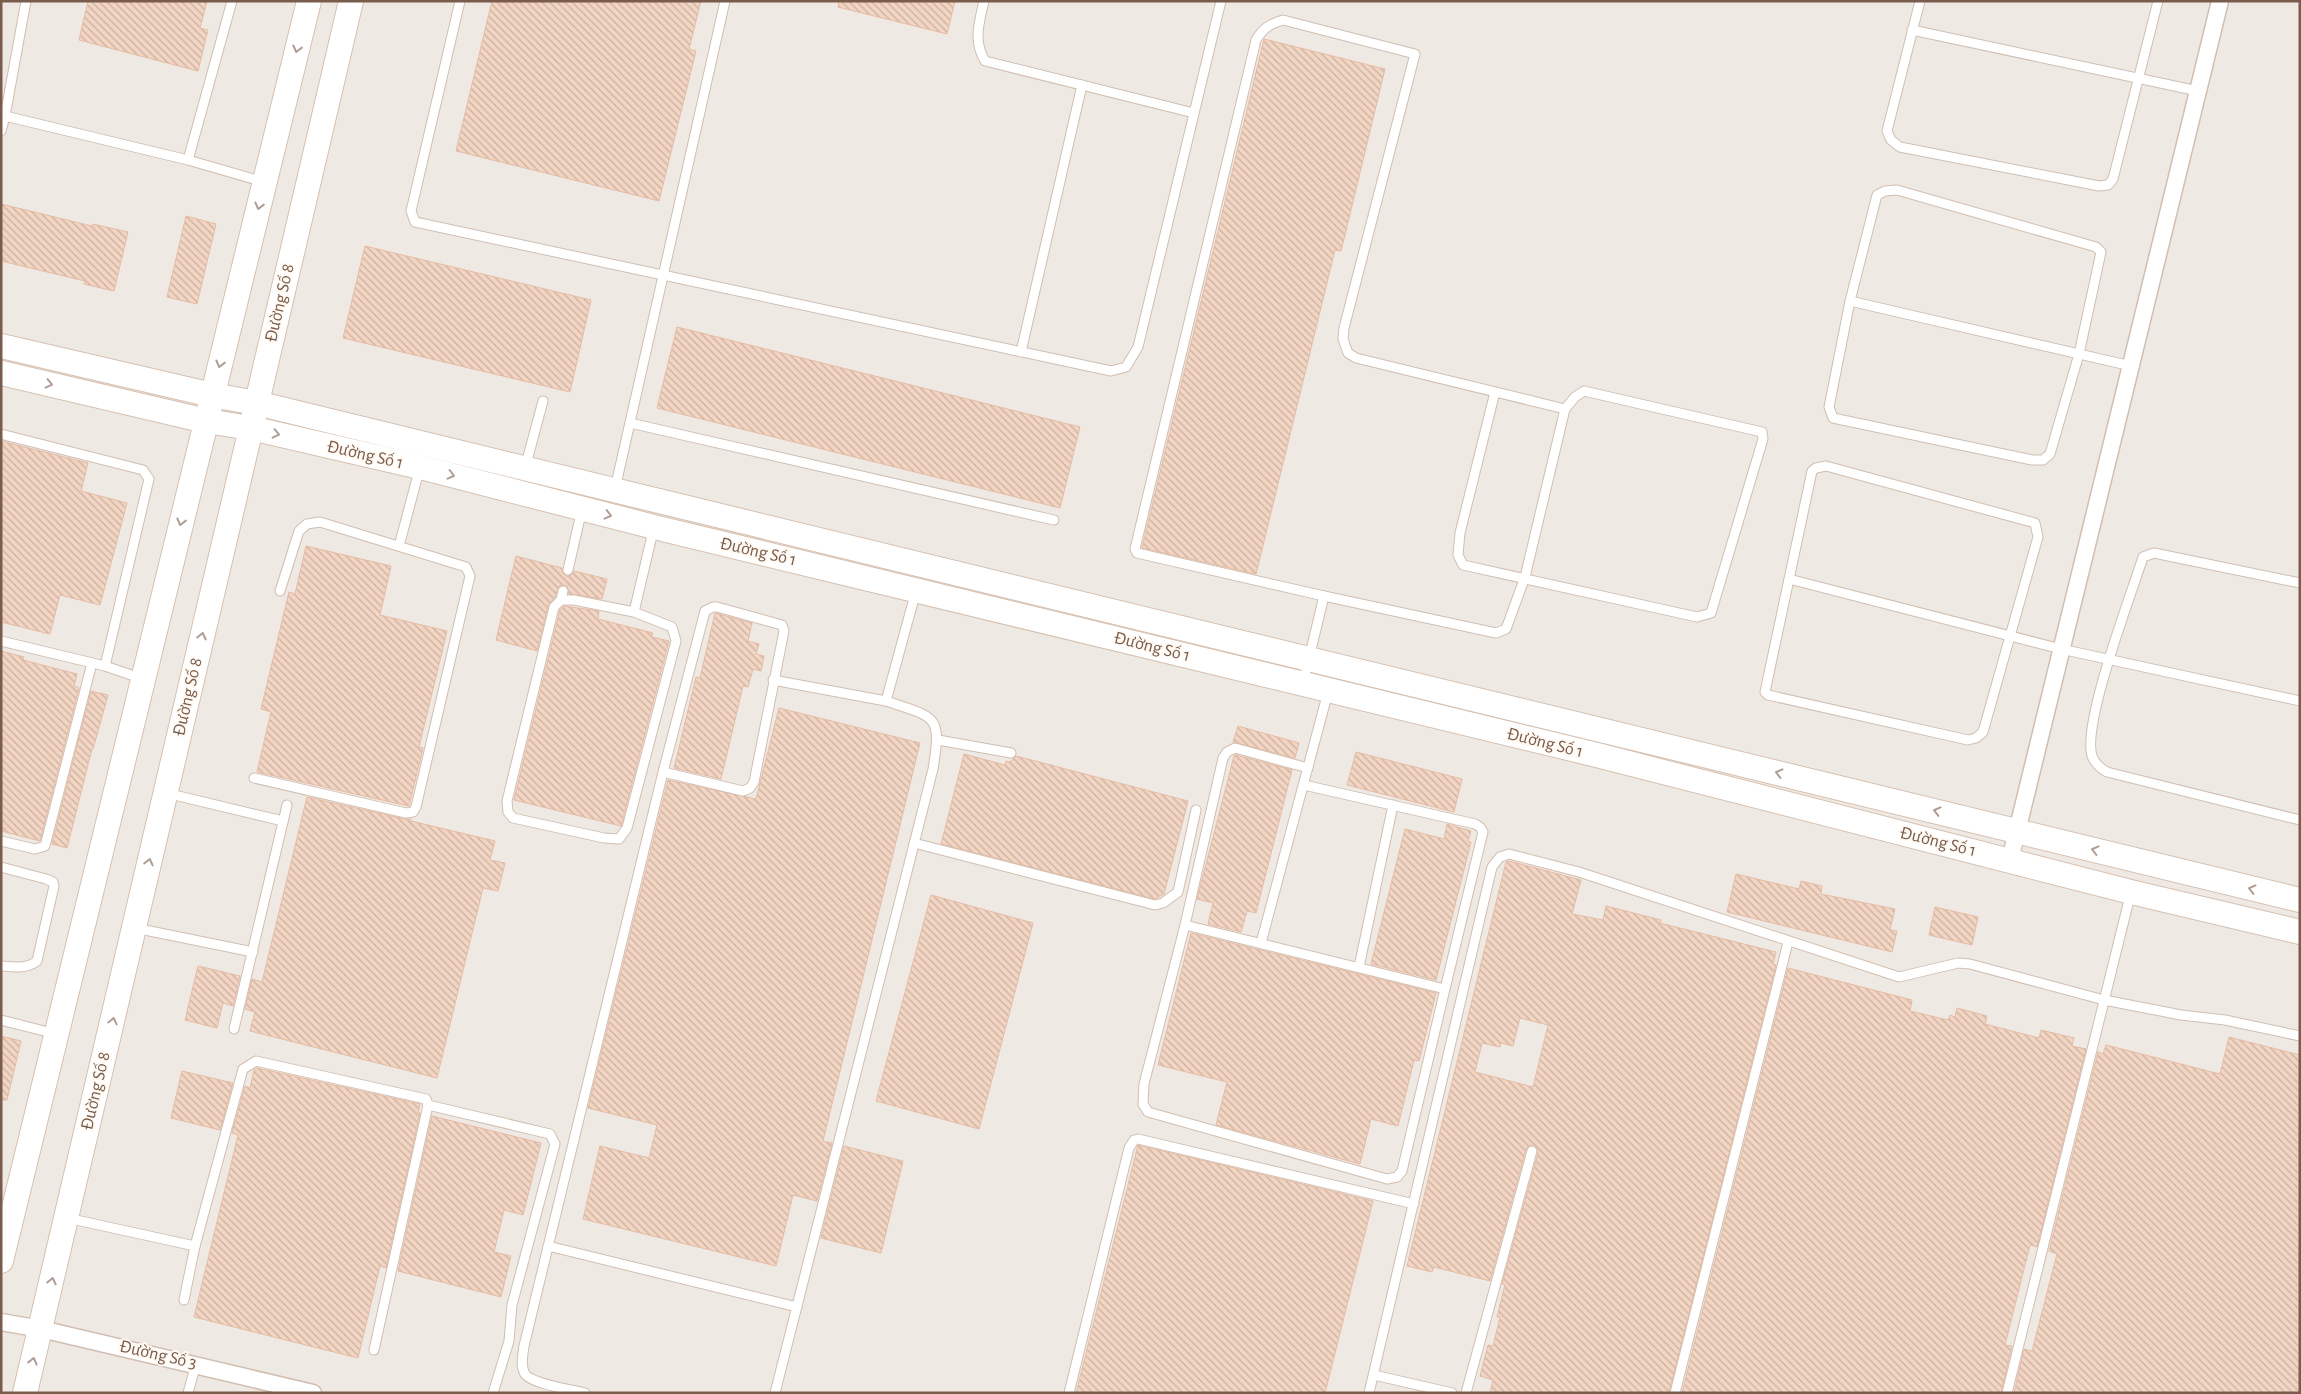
<svg xmlns="http://www.w3.org/2000/svg" width="2301" height="1394" font-family="'Alegreya Sans',sans-serif">
  <defs>
    <pattern id="building-back-hatch" width="6" height="6" patternUnits="userSpaceOnUse" patternTransform="scale(1.25)"><rect width="6" height="6" fill="#f3d5c3"/><path d="M-1 5l2 2M0 0l6 6M5-1l2 2" fill="none" stroke="#cab0a1"/></pattern>
  </defs>
  <rect width="100%" height="100%" fill="#fdf6ec"/>
  <rect fill="#efe9e4" x="1" y="1" width="2299" height="1392"/>
  <g fill="url(#building-back-hatch)" stroke="#e6bba3" fill-rule="evenodd">
    <path d="M 88,1 L 207,1 L 200,28 L 208,30 L 198,71 L 79,40 Z"/>
    <path d="M 492,1 L 701,1 L 689,49 L 696,51 L 659,201 L 456,151 Z"/>
    <path d="M 839,1 L 955,1 L 947,34 L 838,7 Z"/>
    <path d="M 1264,39 L 1385,69 L 1341,251 L 1335,250 L 1256,574 L 1142,548 Z"/>
    <path d="M 1,204 L 92,226 L 93,224 L 128,232 L 114,291 L 84,284 L 85,281 L 1,261 Z"/>
    <path d="M 186,216 L 216,224 L 197,304 L 167,297 Z"/>
    <path d="M 365,246 L 591,300 L 570,392 L 343,338 Z"/>
    <path d="M 677,327 L 1080,427 L 1060,508 L 657,408 Z"/>
    <path d="M 1,441 L 88,463 L 81,491 L 127,503 L 100,605 L 60,595 L 50,634 L 1,622 Z"/>
    <path d="M 306,546 L 391,566 L 380,615 L 447,631 L 419,747 L 423,748 L 409,806 L 257,772 L 271,712 L 261,709 L 289,592 L 295,594 Z"/>
    <path d="M 516,556 L 562,568 L 562,572 L 566,576 L 570,576 L 574,571 L 607,579 L 602,599 L 569,594 L 567,586 L 559,586 L 555,597 L 548,606 L 537,651 L 496,640 Z"/>
    <path d="M 564,606 L 599,611 L 598,619 L 653,633 L 652,637 L 669,641 L 621,826 L 514,800 L 560,610 Z"/>
    <path d="M 715,613 L 752,623 L 748,641 L 759,644 L 756,654 L 764,656 L 761,671 L 753,669 L 748,687 L 743,686 L 721,779 L 674,768 L 696,677 L 700,678 Z"/>
    <path d="M 1,651 L 24,657 L 23,660 L 77,674 L 74,686 L 79,688 L 40,841 L 1,831 Z"/>
    <path d="M 91,691 L 108,695 L 93,749 L 92,749 L 67,848 L 52,844 Z"/>
    <path d="M 779,708 L 920,743 L 823,1141 L 832,1143 L 817,1201 L 793,1195 L 776,1266 L 583,1219 L 600,1146 L 649,1158 L 657,1125 L 588,1108 L 668,780 L 756,799 Z"/>
    <path d="M 1238,726 L 1299,743 L 1295,758 L 1233,742 Z"/>
    <path d="M 1356,752 L 1462,779 L 1454,812 L 1347,785 Z"/>
    <path d="M 964,754 L 1005,765 L 1006,761 L 1010,762 L 1016,756 L 1188,801 L 1164,894 L 1155,899 L 941,844 Z"/>
    <path d="M 1236,755 L 1292,770 L 1256,913 L 1247,911 L 1241,932 L 1208,924 L 1213,903 L 1197,899 L 1234,756 Z"/>
    <path d="M 307,797 L 405,819 L 411,819 L 411,821 L 495,841 L 490,860 L 505,863 L 498,891 L 483,888 L 437,1078 L 250,1031 L 255,1012 L 245,1009 L 252,979 L 262,982 Z"/>
    <path d="M 1447,824 L 1471,831 L 1468,841 L 1471,842 L 1436,980 L 1371,964 L 1405,829 L 1444,839 Z"/>
    <path d="M 1509,861 L 1581,880 L 1572,914 L 1603,920 L 1606,906 L 1661,920 L 1660,923 L 1776,952 L 1773,964 L 1776,965 L 1669,1393 L 1490,1393 L 1493,1380 L 1480,1376 L 1488,1345 L 1493,1346 L 1500,1317 L 1497,1317 L 1505,1285 L 1502,1284 L 1538,1153 L 1534,1145 L 1530,1145 L 1526,1149 L 1490,1281 L 1434,1267 L 1432,1272 L 1407,1266 L 1506,862 ZM 1520,1018 L 1548,1025 L 1533,1087 L 1475,1072 L 1482,1043 L 1500,1047 L 1501,1043 L 1513,1046 Z"/>
    <path d="M 1736,874 L 1799,889 L 1801,881 L 1822,886 L 1821,894 L 1895,909 L 1890,930 L 1897,931 L 1892,952 L 1727,912 Z"/>
    <path d="M 931,895 L 1033,923 L 979,1129 L 876,1101 Z"/>
    <path d="M 1935,907 L 1978,917 L 1972,945 L 1929,935 Z"/>
    <path d="M 1191,933 L 1436,993 L 1419,1061 L 1414,1060 L 1398,1126 L 1371,1119 L 1360,1164 L 1216,1125 L 1227,1082 L 1158,1065 Z"/>
    <path d="M 198,966 L 240,976 L 233,1006 L 223,1003 L 217,1028 L 185,1020 Z"/>
    <path d="M 1788,968 L 1912,1000 L 1910,1011 L 1948,1020 L 1950,1015 L 1955,1017 L 1957,1008 L 1987,1016 L 1985,1024 L 2039,1038 L 2041,1030 L 2074,1038 L 2072,1046 L 2086,1049 L 2037,1247 L 2030,1245 L 2005,1345 L 2012,1346 L 2001,1393 L 1682,1393 Z"/>
    <path d="M 1,1036 L 21,1041 L 7,1100 L 1,1100 Z"/>
    <path d="M 2229,1037 L 2300,1055 L 2300,1393 L 2014,1393 L 2024,1349 L 2032,1351 L 2057,1254 L 2049,1251 L 2098,1052 L 2103,1054 L 2106,1045 L 2220,1074 Z"/>
    <path d="M 257,1068 L 420,1104 L 418,1113 L 420,1113 L 386,1268 L 380,1266 L 358,1358 L 194,1317 L 238,1135 L 232,1133 L 245,1086 L 250,1088 L 254,1070 Z"/>
    <path d="M 182,1071 L 233,1083 L 220,1130 L 171,1118 Z"/>
    <path d="M 432,1116 L 541,1143 L 523,1215 L 504,1210 L 494,1252 L 511,1256 L 501,1297 L 398,1271 Z"/>
    <path d="M 1138,1145 L 1373,1201 L 1325,1393 L 1076,1393 Z"/>
    <path d="M 844,1146 L 903,1161 L 881,1253 L 821,1238 Z"/>
  </g>
  <g fill="none" stroke-linecap="round" stroke-linejoin="round">
    <g stroke="#d1beb0" stroke-width="11">
      <g id="lane">
        <path d="M 26,1 L 5,116 L 188,160 L 264,182"/>
        <path d="M 460,1 L 411,211 L 415,222 L 1111,371 L 1126,367 L 1138,347 L 1221,1"/>
        <path d="M 984,1 C 979,23 973,41 985,61 L 1194,113"/>
        <path d="M 1920,1 L 1887,131 L 1891,140 L 1900,147 L 2099,186 L 2108,185 L 2113,179 L 2158,1"/>
        <path d="M 1912,30 L 2198,91"/>
        <path d="M 1,131 L 5,116"/>
        <path d="M 188,160 L 232,1"/>
        <path d="M 1897,190 L 2096,247 L 2101,252 L 2079,354 L 2050,454 L 2043,460 L 2032,460 L 1833,418 L 1829,407 L 1850,301 L 1877,195 L 1885,191 Z"/>
        <path d="M 1850,301 L 2131,366"/>
        <path d="M 1021,352 L 1082,85"/>
        <path d="M 630,423 L 1054,520"/>
        <path d="M 1,434 L 143,470 L 149,479 L 105,666"/>
        <path d="M 1826,466 L 2035,523 L 2038,537 L 1983,732 L 1976,738 L 1968,740 L 1768,695 L 1765,692 L 1812,471 L 1816,468 Z"/>
        <path d="M 525,468 L 543,401"/>
        <path d="M 615,489 L 725,1"/>
        <path d="M 399,546 L 420,467"/>
        <path d="M 568,570 L 582,509"/>
        <path d="M 1789,579 L 2061,649 L 2300,701"/>
        <path d="M 2300,583 L 2154,553 L 2143,557 C 2131,595 2082,723 2092,756 C 2095,764 2100,768 2107,772 L 2300,820"/>
        <path d="M 1324,596 L 1137,553 L 1135,549 L 1256,40 C 1263,28 1270,24 1283,20 L 1415,54 L 1344,328 L 1343,339 L 1348,353 L 1356,358 L 1565,409"/>
        <path d="M 561,600 L 574,600 L 634,612 L 672,627 L 676,641 L 627,828 L 619,839 L 604,838 L 513,818 L 508,812 L 507,801 L 554,607 L 561,600 L 563,591"/>
        <path d="M 634,612 L 654,527"/>
        <path d="M 1,641 L 105,666 L 143,679"/>
        <path d="M 773,680 L 886,701 L 916,591"/>
        <path d="M 1303,683 L 1324,596 L 1496,633 L 1506,629 L 1525,577 L 1565,409 L 1575,397 L 1584,391 L 1762,432 L 1763,439 L 1711,613 L 1697,617 L 1463,565 L 1458,555 L 1460,533 L 1495,392"/>
        <path d="M 938,740 L 1011,753"/>
        <path d="M 254,778 L 406,813 L 413,812 L 416,807 L 470,576 L 466,567 L 320,522 L 307,524 L 299,531 L 280,591"/>
        <path d="M 1304,785 L 1475,824 L 1480,827 L 1483,832 L 1445,989 L 1185,925 L 1223,758 L 1227,752 L 1235,748 L 1308,768"/>
        <path d="M 166,793 L 283,821"/>
        <path d="M 1,841 L 35,849 L 45,846 L 92,663"/>
        <path d="M 914,843 L 1155,905 L 1163,903 L 1178,892 L 1196,810"/>
        <path d="M 1,867 L 46,879 L 53,882 L 54,886 L 37,961 C 27,969 14,967 1,966"/>
        <path d="M 1185,925 L 1144,1084 L 1143,1104 L 1148,1112 L 1387,1179 L 1397,1177 L 1402,1171 L 1445,989"/>
        <path d="M 135,928 L 253,952"/>
        <path d="M 1261,943 L 1328,692"/>
        <path d="M 1359,967 L 1393,805"/>
        <path d="M 1,1020 L 56,1034"/>
        <path d="M 234,1029 L 287,805"/>
        <path d="M 428,1105 L 550,1134 L 555,1144 L 512,1305 L 509,1341 L 493,1393"/>
        <path d="M 67,1218 L 195,1246 L 243,1069 L 256,1061 L 426,1099 L 428,1105 L 374,1350"/>
        <path d="M 548,1246 L 797,1307"/>
        <path d="M 184,1300 L 195,1246"/>
        <path d="M 1374,1375 L 1452,1393"/>
        <path d="M 188,1393 L 196,1364"/>
        <path d="M 585,1393 C 573,1390 532,1384 525,1374 C 520,1366 523,1355 524,1346 L 663,772 L 705,611 L 713,607 L 717,607 L 782,625 L 784,631 L 754,782 L 750,788 L 743,791 L 663,772"/>
        <path d="M 775,1393 L 933,769 C 942,714 936,718 886,701"/>
        <path d="M 1069,1393 L 1129,1148 L 1134,1140 L 1138,1139 L 1414,1204"/>
        <path d="M 1369,1393 L 1492,867 L 1500,857 L 1509,854 L 1579,872 L 1899,977 L 1958,963 L 1970,964 L 2104,1000 L 2181,1015 L 2225,1020 L 2300,1036"/>
        <path d="M 1466,1393 L 1532,1151"/>
        <path d="M 1675,1393 L 1788,942"/>
        <path d="M 2007,1393 L 2131,892"/>
      </g>
    </g>
    <g stroke="#d1beb0" stroke-width="19">
      <g id="street">
        <path d="M 2010,860 L 2220,1"/>
        <path d="M 1,1322 L 41,1329 L 313,1393"/>
      </g>
    </g>
    <g stroke="#d6c0b0" stroke-width="26">
      <g id="secondary">
        <path d="M 1,346 L 212,395 L 256,403 L 2300,900"/>
        <path d="M 1,373 L 206,421 L 251,428 L 420,467 L 654,527 L 1597,755 L 2131,892 L 2300,932"/>
        <path d="M 1,1261 L 309,1"/>
        <path d="M 25,1393 L 351,1"/>
      </g>
    </g>
    <use href="#lane" stroke="#fff" stroke-width="9"/>
    <use href="#street" stroke="#fff" stroke-width="16"/>
    <use href="#secondary" stroke="#fff" stroke-width="24"/>
  </g>
  <defs><path id="oneway-chevron" d="M-2-3.5L2.5 0L-2 3.5" fill="none" stroke-width="1.6" stroke-linecap="round" stroke-linejoin="round" transform="scale(1.25)"/></defs>
  <g stroke="#af9d94">
    <use href="#oneway-chevron" transform="translate(297 49) rotate(104)"/>
    <use href="#oneway-chevron" transform="translate(259 206) rotate(104)"/>
    <use href="#oneway-chevron" transform="translate(220 364) rotate(104)"/>
    <use href="#oneway-chevron" transform="translate(49 384) rotate(13)"/>
    <use href="#oneway-chevron" transform="translate(276 434) rotate(13)"/>
    <use href="#oneway-chevron" transform="translate(451 475) rotate(14)"/>
    <use href="#oneway-chevron" transform="translate(608 515) rotate(14)"/>
    <use href="#oneway-chevron" transform="translate(181 522) rotate(104)"/>
    <use href="#oneway-chevron" transform="translate(202 636) rotate(-77)"/>
    <use href="#oneway-chevron" transform="translate(1779 773) rotate(-166)"/>
    <use href="#oneway-chevron" transform="translate(1937 811) rotate(-166)"/>
    <use href="#oneway-chevron" transform="translate(2095 850) rotate(-166)"/>
    <use href="#oneway-chevron" transform="translate(149 862) rotate(-77)"/>
    <use href="#oneway-chevron" transform="translate(2252 889) rotate(-166)"/>
    <use href="#oneway-chevron" transform="translate(113 1021) rotate(-77)"/>
    <use href="#oneway-chevron" transform="translate(52 1281) rotate(-77)"/>
    <use href="#oneway-chevron" transform="translate(33 1361) rotate(-76)"/>
  </g>
  <g text-anchor="middle" dominant-baseline="central" stroke-width="4" stroke-linejoin="round" paint-order="stroke">
    <g font-size="18" fill="#7a5c4d" stroke="#fffaf3">
      <text transform="translate(280 303) rotate(-77)">Đường Số 8</text>
      <text transform="translate(365 455) rotate(13)">Đường Số 1</text>
      <text transform="translate(758 552) rotate(13)">Đường Số 1</text>
      <text transform="translate(1152 647) rotate(14)">Đường Số 1</text>
      <text transform="translate(188 697) rotate(-77)">Đường Số 8</text>
      <text transform="translate(1545 743) rotate(14)">Đường Số 1</text>
      <text transform="translate(1938 842) rotate(14)">Đường Số 1</text>
      <text transform="translate(96 1091) rotate(-77)">Đường Số 8</text>
      <text transform="translate(158 1355) rotate(13)">Đường Số 3</text>
    </g>
  </g>
  <rect width="2301" height="1394" fill="none" stroke="#7a5c4d" stroke-width="5"/>
</svg>
